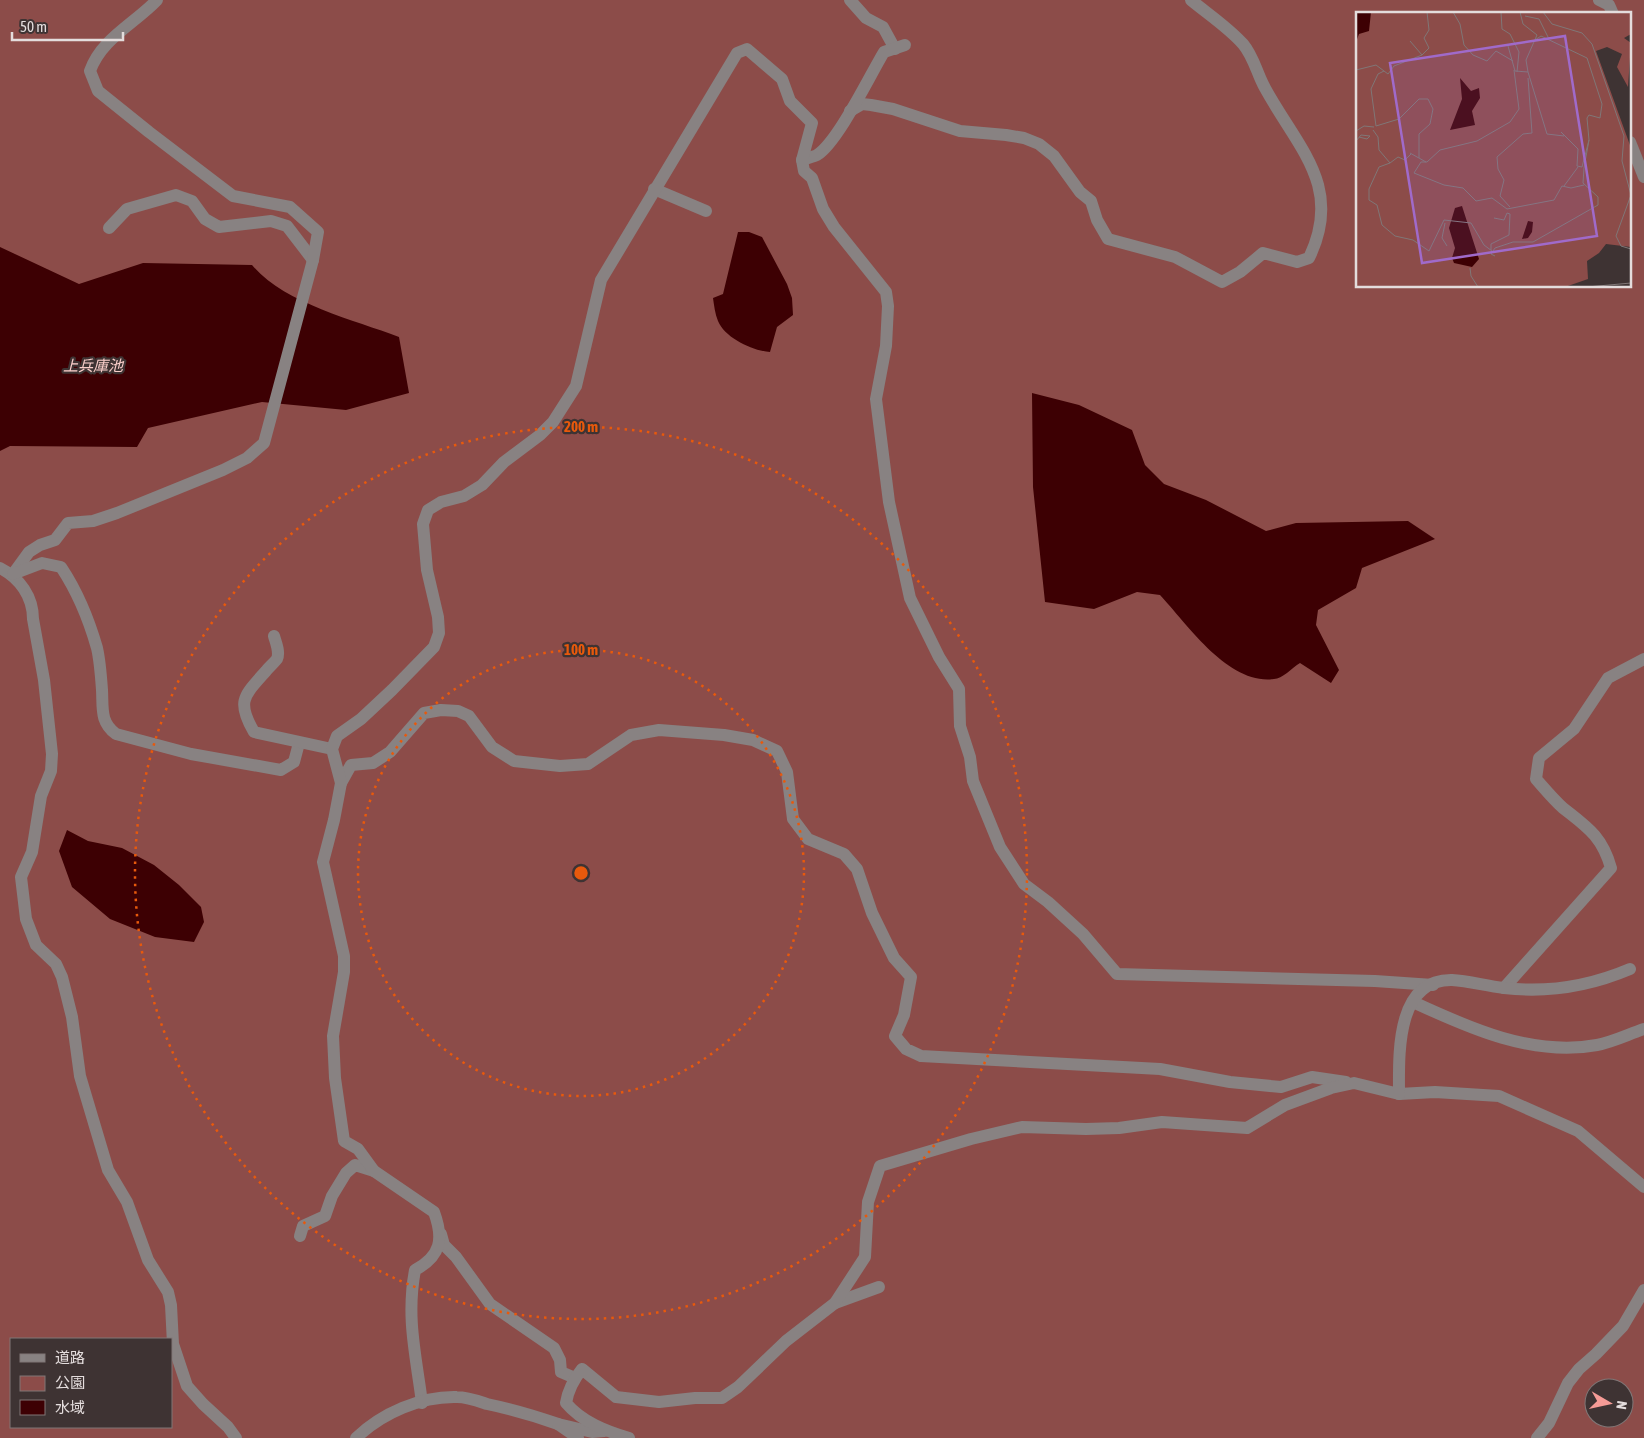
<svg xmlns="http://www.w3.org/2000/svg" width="1644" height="1438" font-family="'Asap Condensed','Noto Sans JP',sans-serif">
  <rect width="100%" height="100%" fill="#3e3333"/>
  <path fill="#8c4c49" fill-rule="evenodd" d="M 0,0 L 1644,0 L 1644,1438 L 0,1438 ZM 1358,14 L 1630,14 L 1630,286 L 1358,286 ZM 11,1339 L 171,1339 L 171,1427 L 11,1427 ZM 1594,1388 L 1624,1388 L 1624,1418 L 1594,1418 Z"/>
  <g fill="#3d0003">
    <path d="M 738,232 L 749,232 L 762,237 L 787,284 L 792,298 L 793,315 L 777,327 L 770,352 C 753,351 725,338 718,321 C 715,314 714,305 713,298 L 723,294 Z"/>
    <path d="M 0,247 L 79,284 L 143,263 L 252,265 C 283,303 354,320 399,337 L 409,393 L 346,410 L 262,402 L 148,428 L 137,447 L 10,446 L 0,451 Z"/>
    <path d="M 1032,393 L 1079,405 L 1132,430 L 1145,465 L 1164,484 L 1206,500 L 1266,531 L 1296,523 L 1408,521 L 1435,539 L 1362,568 L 1356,588 L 1318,610 L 1316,625 L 1339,670 L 1331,683 L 1300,663 C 1292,668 1282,679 1274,679 C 1228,685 1188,625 1160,595 L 1137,592 L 1094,609 L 1045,602 L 1033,487 Z"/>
    <path d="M 67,830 L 88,841 L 122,848 L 154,865 L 179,885 L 201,907 L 204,922 L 194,942 L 155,937 L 110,919 L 72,887 L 59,851 Z"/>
  </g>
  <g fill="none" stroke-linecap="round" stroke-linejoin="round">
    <g stroke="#888282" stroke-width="12">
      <path d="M 850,0 L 866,18 L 883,27 L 895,49"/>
      <path d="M 1599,0 L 1609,5 L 1613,14"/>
      <path d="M 850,111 L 862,104 L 871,105 L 893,109 L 960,131 L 1006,135 L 1024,138 L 1039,144 L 1054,156 L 1080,192 L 1091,201 L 1097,220 L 1108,239 L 1175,257 L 1222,282 L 1240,272 L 1263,253 L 1297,262 L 1309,258 C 1344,186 1297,147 1265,88 C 1257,74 1254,57 1243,44 C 1229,28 1208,14 1191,0"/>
      <path d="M 1630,142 L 1644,177"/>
      <path d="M 802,160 C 807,158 813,157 817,155 C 838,142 870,75 884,52 L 905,45"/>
      <path d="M 654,189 L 706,211"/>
      <path d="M 109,228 L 127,209 L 176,195 L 192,201 L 205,219 L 219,227 L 271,221 L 287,226 L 313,260"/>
      <path d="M 0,568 C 20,578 33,597 33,619 L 44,680 L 52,754 L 51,771 L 41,796 L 32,852 L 21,877 L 26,919 L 36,945 L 56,964 L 62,977 L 72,1017 L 80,1076 L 108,1170 L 127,1202 L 148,1260 L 168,1292 L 171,1305 L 173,1344 L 187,1386 L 203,1404 L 228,1427 L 236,1438"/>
      <path d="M 13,574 L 29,552 L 40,545 L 55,540 L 68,523 L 93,521 L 117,513 L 223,470 L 247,458 L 264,443 L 313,260 L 318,232 L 290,207 L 233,196 L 149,132 L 98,91 L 90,71 C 101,39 134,24 157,0"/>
      <path d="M 13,574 L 42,563 L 61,567 C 77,591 89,620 97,648 C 100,661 101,676 102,690 C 103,709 100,722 116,734 L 191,754 L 281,770 L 294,762 L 299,743"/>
      <path d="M 274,636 C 276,643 280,652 277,659 C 274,663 269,667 266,671 C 244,696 236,701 254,732 L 332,749"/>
      <path d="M 341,783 L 351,765 L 373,763 L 390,752 L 424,713 L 441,710 L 458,711 L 469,716 L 492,747 L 514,761 L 560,766 L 588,764 L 631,735 L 659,730 L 724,735 L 753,740 L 777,751 L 787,772 L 793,819 L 808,839 L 844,854 L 857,869 L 872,913 L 894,958 L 911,977 L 904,1015 L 895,1036 L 906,1049 L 921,1056 L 1160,1069 L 1230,1082 L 1281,1087 L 1312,1077 L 1346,1082"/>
      <path d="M 1504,988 L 1611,868 C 1602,836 1587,827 1563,808 C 1553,799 1544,788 1536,779 L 1539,758 L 1574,729 L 1608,678 L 1644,659"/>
      <path d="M 1413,1002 C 1469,1028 1533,1057 1597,1045 C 1613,1042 1629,1034 1644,1029"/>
      <path d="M 1399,1094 L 1435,1092 L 1499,1096 L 1578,1131 L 1644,1187"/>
      <path d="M 441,1234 L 444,1245 L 456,1257 L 490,1304 L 554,1348 L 560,1360 L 561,1372 L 575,1378"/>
      <path d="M 300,1236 L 303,1226 L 325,1216 L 332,1196 L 346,1173 L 355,1165 L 374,1171"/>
      <path d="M 835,1303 L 879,1287"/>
      <path d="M 422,1403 C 416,1355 406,1318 415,1270 C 441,1256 444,1239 434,1212 L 374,1171 L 358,1149 L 344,1141 L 335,1078 L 333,1036 L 344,972 L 344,956 L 323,862 L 334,820 L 341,783 L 332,749 L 337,736 L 361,719 L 392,690 L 434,647 L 439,633 L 438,617 L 427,570 L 423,524 L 428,510 L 441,502 L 464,496 L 482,485 L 504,462 L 540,435 L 553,422 L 576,386 L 601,280 L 737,53 L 747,49 L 782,79 L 790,101 L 812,123 L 802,160 L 804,171 L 812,178 L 823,209 L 834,227 L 886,292 L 888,306 L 886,346 L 876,399 L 889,502 L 910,598 L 939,657 L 959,689 L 960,726 L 970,757 L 973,781 L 1000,847 L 1024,884 L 1048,902 L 1083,934 L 1117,974 L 1375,981 L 1433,985"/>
      <path d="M 356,1438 C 382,1413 421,1396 457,1397 C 467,1397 478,1401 487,1404 C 511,1409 535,1416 558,1424"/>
      <path d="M 578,1438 L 558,1424 L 592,1432 L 604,1431"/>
      <path d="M 629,1438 C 606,1431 582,1422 566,1403 C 568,1390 574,1379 582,1369 L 616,1397 L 659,1402 L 695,1398 L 722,1398 L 738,1387 L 786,1341 L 835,1303 L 865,1257 L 868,1202 L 880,1166 L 971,1139 L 1022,1127 L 1086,1129 L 1119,1128 L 1162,1122 L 1247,1128 L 1285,1105 L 1331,1088 L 1354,1083 L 1399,1094 C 1399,1056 1395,979 1452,980 C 1469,981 1486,986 1504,988 C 1547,993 1590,986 1630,969"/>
      <path d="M 1537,1438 L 1549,1423 L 1568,1383 L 1579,1369 L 1596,1354 L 1623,1326 L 1644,1290"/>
    </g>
  </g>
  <g fill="none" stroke="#e8590c" stroke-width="2.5" stroke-dasharray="2.5 5">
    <circle cx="581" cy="873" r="223"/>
    <circle cx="581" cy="873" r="446"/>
  </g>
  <g text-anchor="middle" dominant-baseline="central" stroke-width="4.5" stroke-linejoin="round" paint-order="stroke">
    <g font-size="15" font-style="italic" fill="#faceca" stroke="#3e3333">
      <text x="93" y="365">上兵庫池</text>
    </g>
  </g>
  <g transform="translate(1356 12)">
    <rect width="275" height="275" fill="#3e3333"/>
    <path d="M 0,0 L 275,0 L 275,22 L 268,26 L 275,31 L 272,75 L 261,55 L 266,42 L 251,35 L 240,39 L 275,136 L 275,235 L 250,232 L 243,241 L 231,249 L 232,267 L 209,275 L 0,275 Z" fill="#8c4c49"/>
    <path d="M 1,0 L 15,0 L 13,19 L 3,22 L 0,30 ZM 104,66 L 115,79 L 123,76 L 124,86 L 116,99 L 119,113 L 94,118 L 106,87 ZM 106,194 L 123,247 L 116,255 L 98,251 L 96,246 L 99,236 L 93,216 L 99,196 ZM 172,209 L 177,210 L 176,220 L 172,226 L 166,227 Z" fill="#3d0003"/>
    <path fill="none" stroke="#807777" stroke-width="1" d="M 97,0 L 104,12 L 108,33 L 117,43 L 131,49 L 140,39 L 157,49M 145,0 L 146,17 L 154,22 L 163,40 L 161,60M 164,0 L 167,12 L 181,23 L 170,48 L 172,60M 187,0 L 196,12 L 226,21 L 236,32 L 268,124 L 266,149 L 275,183 L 260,224 L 265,234 L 275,237M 169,4 L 183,7 L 193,27M 179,28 L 185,24 L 231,46 L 246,92 L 244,106 L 233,103 L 231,106 L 233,128 L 226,155 L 221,154 L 222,137 L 205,120M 152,34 L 159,59 L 172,60 L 191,122 L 208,124M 66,43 L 73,36 L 68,26 L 73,18 L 71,0M 0,58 L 20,53 L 32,62 L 38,54 L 66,43 L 54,29M 158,58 L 163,97 L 154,110 L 121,129 L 84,138 L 71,150 L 65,150 L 58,161 L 88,173 L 107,176 L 120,189 L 136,186 L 151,197 L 198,188 L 206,174 L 215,176 L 228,173M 28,59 L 22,62 L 15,77 L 20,114 L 43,107 L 63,87 L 72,87 L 77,97 L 74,112 L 63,122 L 63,146M 17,118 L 22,125 L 23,138 L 34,151 L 23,155 L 13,177 L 13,188 L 21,193 L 26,213 L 39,224 L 57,228 L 73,239 L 88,208 L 115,211 L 128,233 L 136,239M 0,119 L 8,114 L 18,115M 0,129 L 5,123 L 14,124 L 11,127 L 3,125M 54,141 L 70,150M 34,151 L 42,145 L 49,148 L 55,142M 228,156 L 233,128M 208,174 L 222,155M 154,195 L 144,184 L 148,168 L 142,157 L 141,145 L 167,122 L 176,121 L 172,66M 138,206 L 148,208 L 151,201M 89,211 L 86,226 L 91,234M 135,238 L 135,232 L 153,223 L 154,202 L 151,201M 139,244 L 135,242 L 139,236 L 157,230 L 177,230 L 242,193 L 242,185 L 227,171 L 228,156M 114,256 L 115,264 L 122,275M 231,275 L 275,271"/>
    <path fill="#a06aca" fill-opacity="0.15" stroke="#a06aca" stroke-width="2.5" d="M 209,24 L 241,224 L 66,251 L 34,51 Z"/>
    <rect width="275" height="275" fill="none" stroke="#e4dddd" stroke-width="2.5"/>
  </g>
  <circle cx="581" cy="873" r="8" fill="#e8590c" stroke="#3e3333" stroke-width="2.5"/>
  <g font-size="15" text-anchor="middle" font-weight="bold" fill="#e8590c" stroke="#3e3333" stroke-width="4.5" stroke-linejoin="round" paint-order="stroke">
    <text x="581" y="432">200 m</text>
    <text x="581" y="655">100 m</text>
  </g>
  <rect x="10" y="1338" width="162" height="90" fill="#3e3333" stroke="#807777"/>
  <rect x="20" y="1354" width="25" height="8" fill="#888282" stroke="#807777"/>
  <text x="55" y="1363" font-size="15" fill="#e4dddd">道路</text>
  <rect x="20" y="1376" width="25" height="15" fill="#8c4c49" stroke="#807777"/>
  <text x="55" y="1388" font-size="15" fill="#e4dddd">公園</text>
  <rect x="20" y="1400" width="25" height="15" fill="#3d0003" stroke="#807777"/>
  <text x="55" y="1413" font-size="15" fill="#e4dddd">水域</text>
  <g transform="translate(1609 1403) rotate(99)"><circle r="24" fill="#3e3333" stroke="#807777"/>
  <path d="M0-4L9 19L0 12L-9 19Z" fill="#f59b96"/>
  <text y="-8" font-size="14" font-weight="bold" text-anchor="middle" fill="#e4dddd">N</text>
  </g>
  <path d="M12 32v8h111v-8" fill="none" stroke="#e4dddd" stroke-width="2.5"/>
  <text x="20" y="32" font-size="15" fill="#e4dddd" stroke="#3e3333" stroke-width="4" paint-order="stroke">50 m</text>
</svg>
